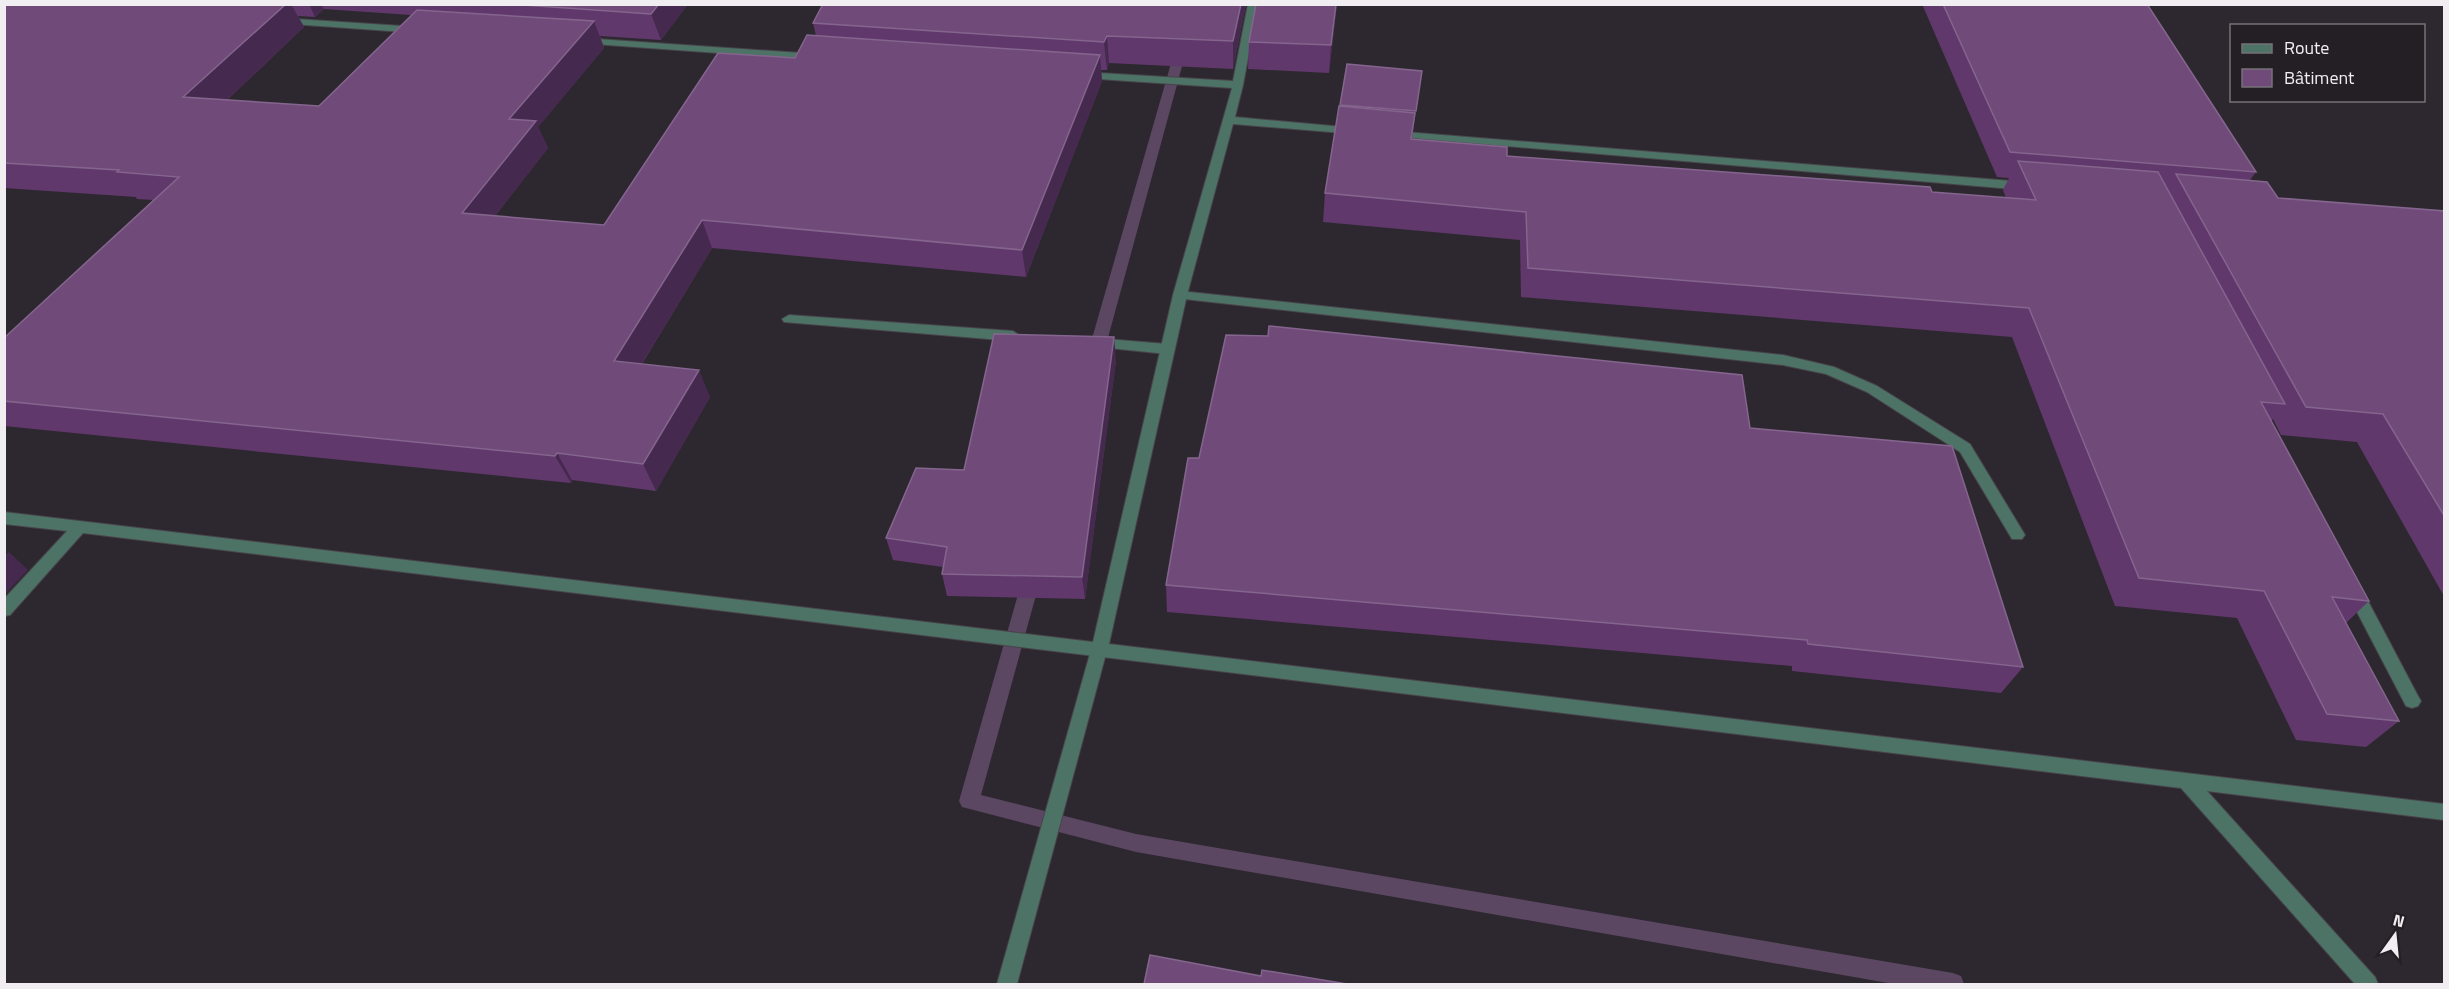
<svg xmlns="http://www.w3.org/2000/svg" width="2449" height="989" font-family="'Titillium Web',sans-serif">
  <rect width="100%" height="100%" fill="#2d282f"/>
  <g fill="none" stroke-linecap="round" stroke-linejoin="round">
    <g fill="#5c4762" fill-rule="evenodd">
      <path d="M 1188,4 L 1199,4 L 1103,356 L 1095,361 L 1087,356 Z"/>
      <path d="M 1032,570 L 1038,572 L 1041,577 L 981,795 L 1136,834 L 1953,973 L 1961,976 L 1964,984 L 1894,984 L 1136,852 L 962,807 L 959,801 L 1023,577 L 1026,572 Z"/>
    </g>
    <g stroke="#48444a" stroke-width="2">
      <g id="service">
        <path d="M 1180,291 L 1783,355 L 1834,367 L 1877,386 L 1970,444 L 2025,535 L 2022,539 L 2012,539 L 1960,452 L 1867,392 L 1826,374 L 1783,365 L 1175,298 L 1173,295 L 1175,292 Z"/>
        <path d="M 789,315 L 1013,331 L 1020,336 L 1013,341 L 784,322 L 782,319 Z"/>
        <path d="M 1094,338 L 1167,344 L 1174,349 L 1167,354 L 1089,346 L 1087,343 Z"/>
        <path d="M 2353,583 L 2359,584 L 2418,696 L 2421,701 L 2418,706 L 2412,708 L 2406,706 L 2345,589 L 2347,584 Z"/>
        <path d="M 1099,643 L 1105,645 L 1107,650 L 1017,984 L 997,984 L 1091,650 L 1093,645 Z"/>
      </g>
    </g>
    <g stroke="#48444a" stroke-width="2">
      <g id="minor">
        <path d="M 1248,4 L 1258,4 L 1243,85 L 1235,117 L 1355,128 L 1361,131 L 1355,134 L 1233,124 L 1187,295 L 1109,644 L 2444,804 L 2444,820 L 2207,791 L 2375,977 L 2378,984 L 2355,984 L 2181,788 L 83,533 L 10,615 L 4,616 L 4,599 L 67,531 L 4,524 L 4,512 L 1093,642 L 1173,295 L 1232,88 L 1083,78 L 1078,75 L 1083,72 L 1233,81 Z"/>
        <path d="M 281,18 L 418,27 L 423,30 L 418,33 L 277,23 L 277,19 Z"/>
        <path d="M 583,38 L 816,54 L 821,57 L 816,60 L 579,43 L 578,41 Z"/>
        <path d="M 1393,131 L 2024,182 L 2030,186 L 2024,190 L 1389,136 L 1389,132 Z"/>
      </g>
    </g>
    <use href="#service" fill="#4d7266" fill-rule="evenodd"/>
    <use href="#minor" fill="#4d7266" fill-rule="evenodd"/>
  </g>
  <g fill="#61386c" fill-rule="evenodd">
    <path d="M 4,4 L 688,4 L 661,40 L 600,36 L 604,48 L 538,127 L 548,148 L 495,216 L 604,225 L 795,58 L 816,36 L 813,23 L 823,4 L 1246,4 L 1233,69 L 1109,63 L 1107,70 L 1101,70 L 1102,81 L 1026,277 L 712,248 L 642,364 L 710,397 L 656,491 L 572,480 L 571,483 L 4,426 L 4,338 L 153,200 L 137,199 L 136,197 L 4,188 ZM 324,9 L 411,15 L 319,106 L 227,100 L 304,27 L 298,16 L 315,17 Z"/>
    <path d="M 1337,4 L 1329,73 L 1248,69 L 1249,42 Z"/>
    <path d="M 1922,4 L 2147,4 L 2256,172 L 2250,180 L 2278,198 L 2445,211 L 2445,598 L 2357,442 L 2281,435 L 2273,419 L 2271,421 L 2369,601 L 2346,623 L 2399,721 L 2366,747 L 2296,740 L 2237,618 L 2115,606 L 2012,337 L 1521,297 L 1520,240 L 1323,222 L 1325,193 L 1347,64 L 1419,89 L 1412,139 L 1507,156 L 1932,192 L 2006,198 L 2003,190 L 2009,178 L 1997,177 Z"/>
    <path d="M 1116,360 L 1085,599 L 947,596 L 942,574 L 943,567 L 893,560 L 886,538 L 964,470 Z"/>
    <path d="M 1750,428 L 2023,667 L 2001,693 L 1792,671 L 1792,666 L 1167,612 L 1166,585 L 1199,458 Z"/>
  </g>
  <g fill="#46294e">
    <path d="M 286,4 L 291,4 L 304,27 L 201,124 L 183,97 Z"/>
    <path d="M 309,4 L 321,4 L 324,9 L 315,17 Z"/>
    <path d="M 659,4 L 688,4 L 661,40 L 651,14 Z"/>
    <path d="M 1241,4 L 1246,4 L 1233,69 L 1233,41 Z"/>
    <path d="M 1336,4 L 1337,4 L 1329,73 L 1331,45 Z"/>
    <path d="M 594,21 L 604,48 L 538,127 L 548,148 L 476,240 L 462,213 L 509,119 Z"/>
    <path d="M 1107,36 L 1109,63 L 1107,70 L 1104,42 Z"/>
    <path d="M 1100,55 L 1102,81 L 1026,277 L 1022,250 Z"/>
    <path d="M 702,220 L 712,248 L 627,388 L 614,361 Z"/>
    <path d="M 1114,337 L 1116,360 L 1085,599 L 1082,577 Z"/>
    <path d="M 699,370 L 710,397 L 656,491 L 643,464 Z"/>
    <path d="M 557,453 L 572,480 L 571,483 L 555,456 Z"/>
    <path d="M 9,552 L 28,570 L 4,595 L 4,556 Z"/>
  </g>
  <g fill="#704b7a" stroke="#84658d" stroke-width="1.5">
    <path d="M 4,4 L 286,4 L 183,97 L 319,106 L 417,10 L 594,21 L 509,119 L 536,121 L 462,213 L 604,225 L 718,53 L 795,58 L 807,35 L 1100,55 L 1022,250 L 702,220 L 614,361 L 699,370 L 643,464 L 557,453 L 555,456 L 4,401 L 4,338 L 179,177 L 117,172 L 119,170 L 4,163 Z"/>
    <path d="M 509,4 L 659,4 L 651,14 Z"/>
    <path d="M 823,4 L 1241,4 L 1233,41 L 1107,36 L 1104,42 L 813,23 Z"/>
    <path d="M 1256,4 L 1336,4 L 1331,45 L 1249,42 Z"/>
    <path d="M 1943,4 L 2147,4 L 2256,172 L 2010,152 Z"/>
    <path d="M 1347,64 L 1422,71 L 1416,111 L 1340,105 Z"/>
    <path d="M 1339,106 L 1415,113 L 1411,139 L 1507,147 L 1507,156 L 1930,187 L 1932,192 L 2036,200 L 2018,161 L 2158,172 L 2285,404 L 2261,402 L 2369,601 L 2332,597 L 2399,721 L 2327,714 L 2264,591 L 2139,578 L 2029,308 L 1528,268 L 1526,212 L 1325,193 Z"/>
    <path d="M 2176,174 L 2267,182 L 2278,198 L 2445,211 L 2445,517 L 2383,414 L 2306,407 Z"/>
    <path d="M 1269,326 L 1742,375 L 1750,428 L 1952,446 L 2023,667 L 1808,644 L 1807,640 L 1166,585 L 1188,458 L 1199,458 L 1226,335 L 1268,336 Z"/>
    <path d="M 994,334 L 1114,337 L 1082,577 L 942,574 L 947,547 L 886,538 L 916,468 L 964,470 Z"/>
    <path d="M 1150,955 L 1261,976 L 1262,970 L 1347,984 L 1144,984 Z"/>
  </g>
  <rect width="2449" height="989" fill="none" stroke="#f1eef2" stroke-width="12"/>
  <rect x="2230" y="24" width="195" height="78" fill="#231f25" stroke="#757277" stroke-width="1.5"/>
  <rect x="2242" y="44" width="30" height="9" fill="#4d7266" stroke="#757277" stroke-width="1.5"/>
  <text x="2284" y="54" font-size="18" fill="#f1eef2">Route</text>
  <rect x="2242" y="69" width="30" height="18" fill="#704b7a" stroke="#757277" stroke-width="1.5"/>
  <text x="2284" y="84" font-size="18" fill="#f1eef2">Bâtiment</text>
  <g transform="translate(2395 935) rotate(15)" stroke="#231f25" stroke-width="4.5" paint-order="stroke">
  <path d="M0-4.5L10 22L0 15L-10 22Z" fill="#f1eef2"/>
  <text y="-9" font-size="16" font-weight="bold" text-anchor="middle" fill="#f1eef2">N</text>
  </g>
</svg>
